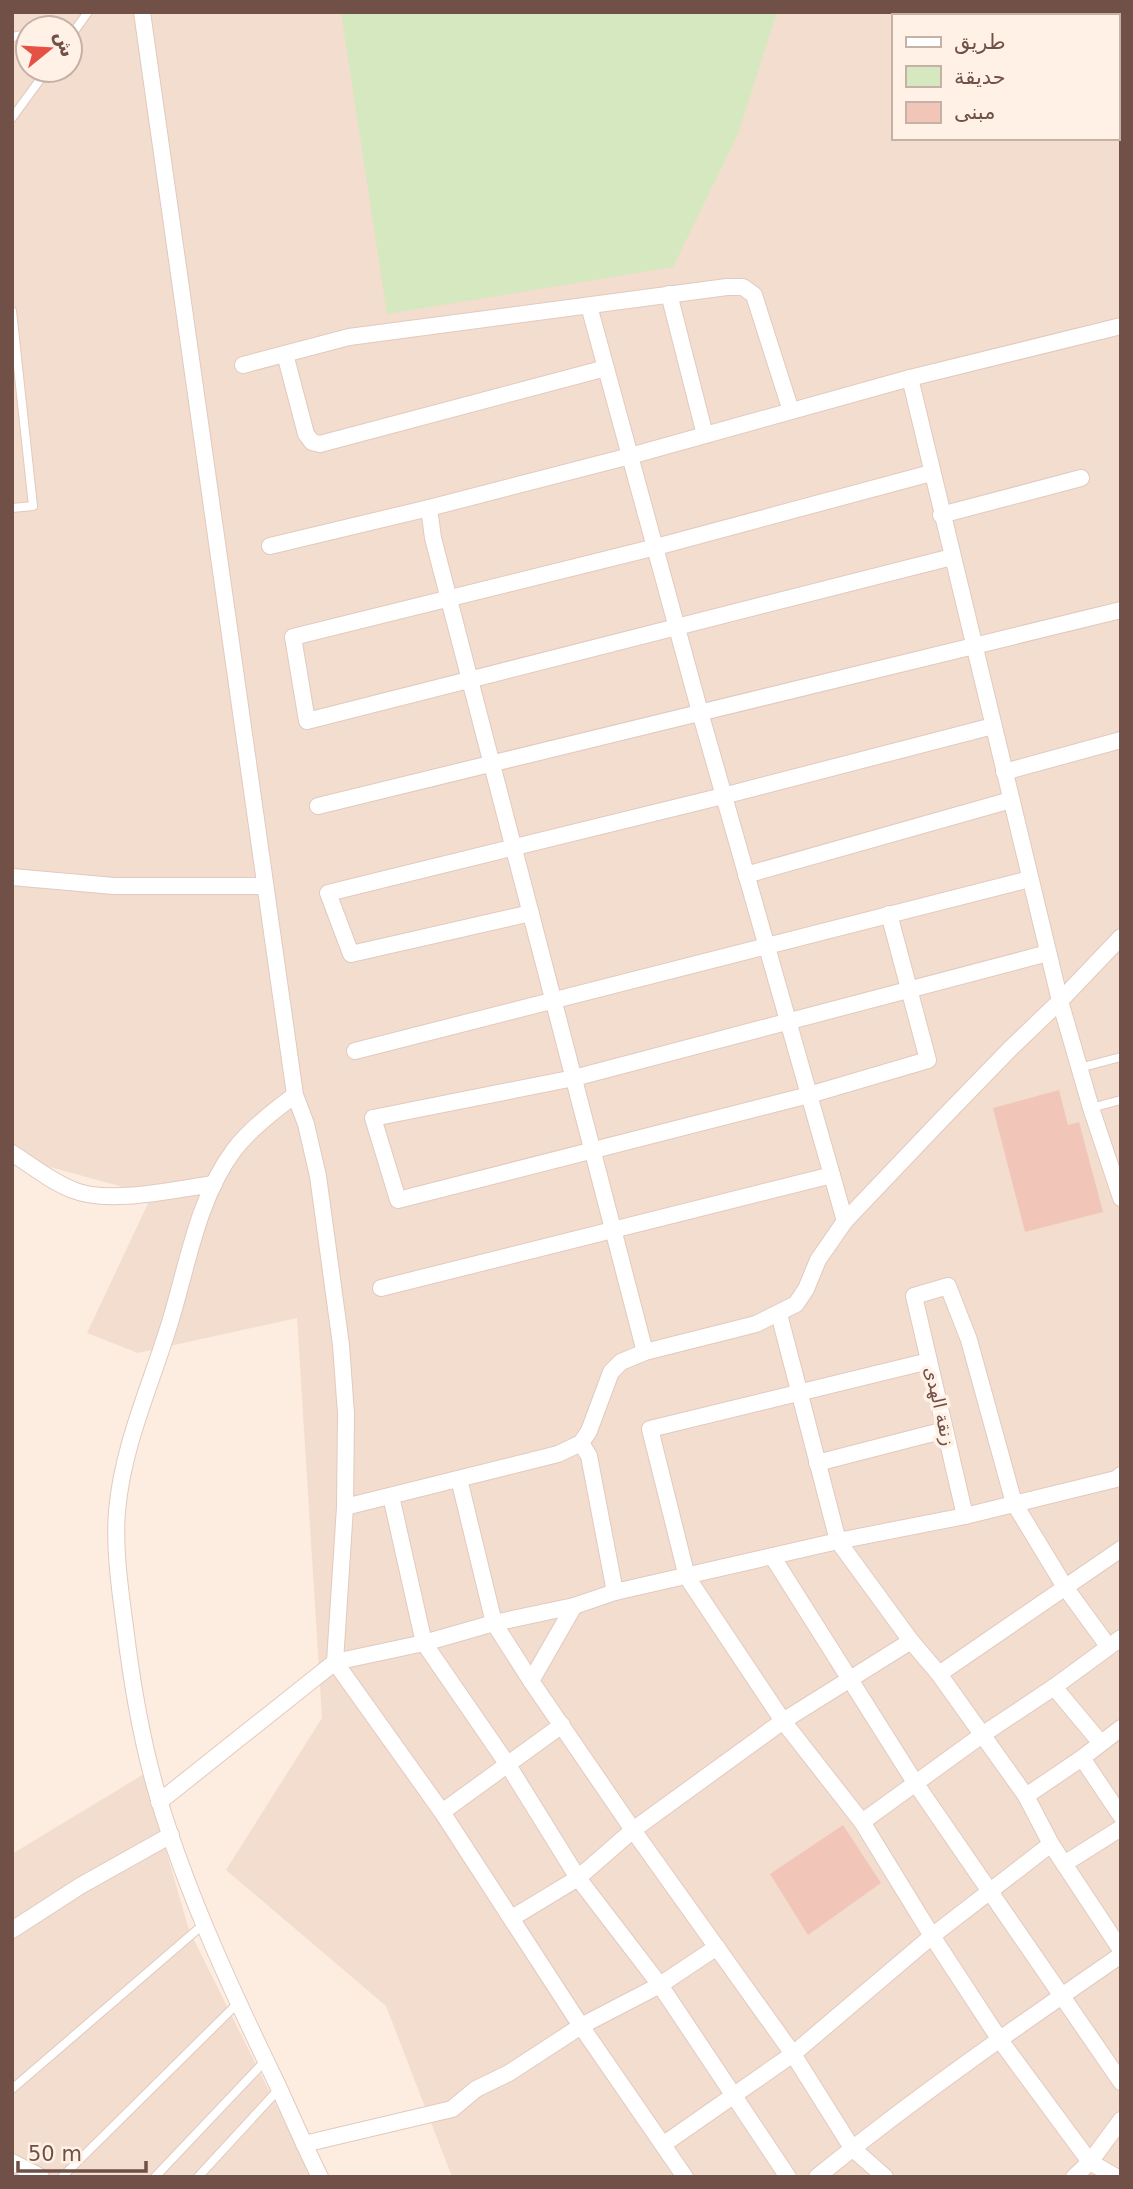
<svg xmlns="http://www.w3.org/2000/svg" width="1133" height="2189" font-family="'DejaVu Sans','Noto Naskh Arabic',sans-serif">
  <rect width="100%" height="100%" fill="#fcede0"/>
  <g fill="#f3ddce" fill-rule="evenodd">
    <path d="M 12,12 L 1121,12 L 1121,2177 L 452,2177 L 386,2006 L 226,1870 L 322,1718 L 297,1318 L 138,1353 L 87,1333 L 152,1195 L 14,1157 L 12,1159 ZM 893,16 L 1117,16 L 1117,138 L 893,138 ZM 28,28 L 70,28 L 70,70 L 28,70 Z"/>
    <path d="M 144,1774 L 189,1930 L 312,2177 L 12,2177 L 12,1854 Z"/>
  </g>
  <path fill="#d6e8bf" d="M 341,12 L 777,12 L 738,134 L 673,267 L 387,314 Z"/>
  <g fill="#f1c6b8">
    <path d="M 1059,1090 L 1068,1125 L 1079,1122 L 1103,1212 L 1025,1232 L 993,1108 Z"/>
    <path d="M 843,1825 L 881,1883 L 808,1935 L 770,1874 Z"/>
  </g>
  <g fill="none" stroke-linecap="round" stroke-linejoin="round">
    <g stroke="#e1cabf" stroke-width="10">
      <g id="service">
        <path d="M 12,37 L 28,34"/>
        <path d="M 70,37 L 88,12"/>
        <path d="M 12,118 L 47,70"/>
        <path d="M 12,311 L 33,506 L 12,508"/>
        <path d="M 1079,1068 L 1121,1057"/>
        <path d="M 1091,1108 L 1121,1100"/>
        <path d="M 12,2089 L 205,1923"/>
        <path d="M 62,2177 L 238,2003"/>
        <path d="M 155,2177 L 265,2061"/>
        <path d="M 198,2177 L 279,2089"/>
      </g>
    </g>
    <g stroke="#e1cabf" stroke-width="18">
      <g id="minor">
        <path d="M 142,12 L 295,1095 L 306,1124 L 318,1176 L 341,1345 L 346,1414 L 345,1507 L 335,1662 L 442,1812 L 581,2026 L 685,2177"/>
        <path d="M 669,294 L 705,435"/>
        <path d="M 589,306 L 700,712 L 845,1221"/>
        <path d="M 285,354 L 306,434 L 312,442 L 320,444 L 606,368"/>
        <path d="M 243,365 L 349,337 L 727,287 L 743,287 L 754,295 L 791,411"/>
        <path d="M 910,378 L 1060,1001 L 1091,1108 L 1121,1198"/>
        <path d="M 931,473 L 656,547 L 293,637 L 307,721 L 952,557"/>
        <path d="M 429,508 L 433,538 L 645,1352"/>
        <path d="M 941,515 L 1081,478"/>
        <path d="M 270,546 L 429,508 L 630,456 L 910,378 L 1121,326"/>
        <path d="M 1004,772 L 1121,740"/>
        <path d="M 318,806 L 1121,610"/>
        <path d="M 746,875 L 1011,800"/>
        <path d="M 12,877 L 114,886 L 265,886"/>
        <path d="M 531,913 L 351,954 L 328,893 L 723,796 L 993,726"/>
        <path d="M 889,914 L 928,1060 L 809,1095 L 398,1200 L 373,1118 L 574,1078 L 1048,953"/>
        <path d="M 355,1051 L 1030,879"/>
        <path d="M 295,1095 C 274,1111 250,1129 234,1150 C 198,1198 188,1263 171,1319 C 152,1383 123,1443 117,1511 C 114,1550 120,1589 125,1627 C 132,1685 142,1744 159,1800 C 189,1899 233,1993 278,2086 C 292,2117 305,2147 320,2177"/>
        <path d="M 12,1153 C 32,1166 52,1182 73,1190 C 108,1205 176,1189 214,1184"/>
        <path d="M 381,1288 L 832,1175"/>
        <path d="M 779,1314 L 838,1541 L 911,1641 L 939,1674 L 1026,1796 L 1051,1844 L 1121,1950"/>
        <path d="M 929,1361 L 650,1429 L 687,1577 L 783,1721 L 862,1822 L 932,1936 L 1000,2040 L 1090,2162 L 1116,2177"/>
        <path d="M 581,1443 L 589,1456 L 615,1592"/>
        <path d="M 817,1463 L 945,1430"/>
        <path d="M 459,1479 L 494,1623 L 531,1681 L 633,1830 L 793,2054 L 852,2148 L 885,2177"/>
        <path d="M 391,1496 L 424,1643 L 508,1765 L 578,1878 L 660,1985 L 788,2177"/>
        <path d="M 345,1507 L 558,1454 L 581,1443 L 589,1431 L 611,1372 L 621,1362 L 645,1352 L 756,1324 L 796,1304 L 806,1289 L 818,1260 L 845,1221 L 942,1119 L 1010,1049 L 1060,1001 L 1121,937"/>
        <path d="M 965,1516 L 914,1296 L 948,1286 L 969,1340 L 1014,1503 L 1065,1587 L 1108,1646"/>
        <path d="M 772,1556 L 916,1784 L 1121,2082"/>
        <path d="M 939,1674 L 1121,1549"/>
        <path d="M 531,1681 L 574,1606"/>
        <path d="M 1054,1687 L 1100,1742"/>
        <path d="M 1082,1758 L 1121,1816"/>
        <path d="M 1026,1796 L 1082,1758 L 1121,1728"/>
        <path d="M 159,1802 L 335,1662 L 424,1643 L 494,1623 L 574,1606 L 615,1592 L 838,1541 L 965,1516 L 1116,1479 L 1121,1475"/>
        <path d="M 442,1812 L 562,1725"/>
        <path d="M 862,1822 L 982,1735 L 1054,1687 L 1121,1638"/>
        <path d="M 1064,1864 L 1121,1828"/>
        <path d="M 512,1918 L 578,1878 L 633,1830 L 783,1721 L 911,1641"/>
        <path d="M 12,1930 L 80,1886 L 171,1835"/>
        <path d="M 304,2144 L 452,2109 L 476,2089 L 509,2073 L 581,2026 L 660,1985 L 717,1947"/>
        <path d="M 664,2144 L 793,2054 L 932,1936 L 1051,1844"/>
        <path d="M 12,2162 L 41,2177"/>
        <path d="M 817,2177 C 914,2098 1018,2026 1121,1955"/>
        <path d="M 1074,2177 L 1090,2162 L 1121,2120"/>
      </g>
    </g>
    <use href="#service" stroke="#fff" stroke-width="8"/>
    <use href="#minor" stroke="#fff" stroke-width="16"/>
  </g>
  <g text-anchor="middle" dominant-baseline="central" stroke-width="7" stroke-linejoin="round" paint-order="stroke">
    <g font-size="18" fill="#715048" stroke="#fff1e5">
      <text transform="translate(940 1406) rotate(77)">زنقة الهدى</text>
    </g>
  </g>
  <rect width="1133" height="2189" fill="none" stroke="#715048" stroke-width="28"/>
  <rect x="892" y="14" width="228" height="126" fill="#fff1e5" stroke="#c6b1a6" stroke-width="2"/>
  <rect x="906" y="37" width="35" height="10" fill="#ffffff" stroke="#c6b1a6" stroke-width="2"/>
  <text x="954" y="49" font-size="21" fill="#715048">طريق</text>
  <rect x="906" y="66" width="35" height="21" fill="#d6e8bf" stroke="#c6b1a6" stroke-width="2"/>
  <text x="954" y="84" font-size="21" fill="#715048">حديقة</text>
  <rect x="906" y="102" width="35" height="21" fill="#f1c6b8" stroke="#c6b1a6" stroke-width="2"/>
  <text x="954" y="119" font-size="21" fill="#715048">مبنى</text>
  <g transform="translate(49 49) rotate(72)"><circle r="33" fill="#fff1e5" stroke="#c6b1a6" stroke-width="2"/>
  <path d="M0-5L12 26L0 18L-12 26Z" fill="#e55145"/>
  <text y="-10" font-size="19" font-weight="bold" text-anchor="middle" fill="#715048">ش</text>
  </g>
  <path d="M18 2161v10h128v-10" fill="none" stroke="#715048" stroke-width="3.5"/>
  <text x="28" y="2161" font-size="21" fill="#715048" stroke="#fff1e5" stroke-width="5" paint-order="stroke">50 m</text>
</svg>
